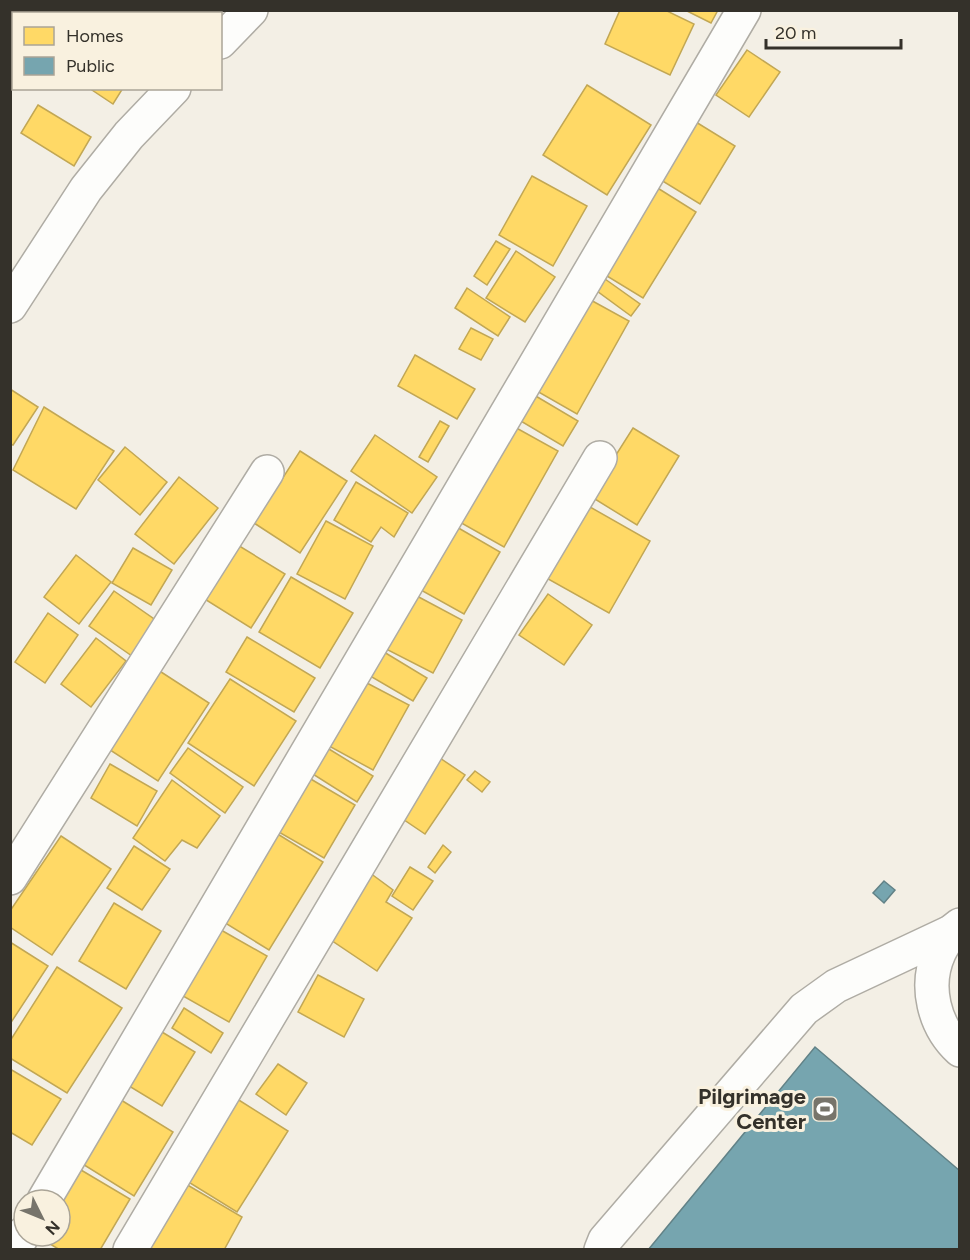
<svg xmlns="http://www.w3.org/2000/svg" width="970" height="1260" font-family="Figtree,sans-serif">
  <rect width="100%" height="100%" fill="#f3efe5"/>
  <g fill="#ffd966" stroke="#c2a754" stroke-width="1.5">
    <path d="M 14,10 L 47,10 L 48,11 L 46,14 L 18,14 Z"/>
    <path d="M 620,10 L 665,10 L 694,24 L 670,75 L 605,44 Z"/>
    <path d="M 685,10 L 718,10 L 711,23 Z"/>
    <path d="M 10,12 L 14,14 L 14,71 L 10,77 Z"/>
    <path d="M 747,50 L 780,72 L 749,117 L 716,95 Z"/>
    <path d="M 587,85 L 651,125 L 607,195 L 543,155 Z"/>
    <path d="M 89,88 L 123,88 L 113,104 Z"/>
    <path d="M 38,105 L 91,137 L 74,166 L 21,133 Z"/>
    <path d="M 691,119 L 735,146 L 700,204 L 656,177 Z"/>
    <path d="M 532,176 L 587,206 L 553,266 L 499,235 Z"/>
    <path d="M 656,187 L 696,212 L 643,298 L 602,273 Z"/>
    <path d="M 496,241 L 510,249 L 487,285 L 474,276 Z"/>
    <path d="M 516,251 L 555,277 L 525,322 L 486,298 Z"/>
    <path d="M 605,279 L 640,304 L 631,316 L 597,291 Z"/>
    <path d="M 467,288 L 510,317 L 498,336 L 455,308 Z"/>
    <path d="M 587,298 L 629,321 L 577,414 L 535,390 Z"/>
    <path d="M 471,328 L 493,339 L 481,360 L 459,349 Z"/>
    <path d="M 415,355 L 475,389 L 457,419 L 398,386 Z"/>
    <path d="M 10,389 L 38,407 L 13,445 L 10,444 Z"/>
    <path d="M 534,395 L 578,421 L 563,446 L 519,420 Z"/>
    <path d="M 44,407 L 114,451 L 76,509 L 13,470 Z"/>
    <path d="M 440,421 L 449,426 L 428,462 L 419,457 Z"/>
    <path d="M 511,425 L 558,451 L 504,547 L 456,520 Z"/>
    <path d="M 633,428 L 679,456 L 637,525 L 590,496 Z"/>
    <path d="M 375,435 L 437,477 L 412,513 L 351,471 Z"/>
    <path d="M 125,447 L 167,482 L 140,515 L 98,480 Z"/>
    <path d="M 300,451 L 347,481 L 300,553 L 254,523 Z"/>
    <path d="M 179,477 L 218,508 L 174,564 L 135,534 Z"/>
    <path d="M 356,482 L 408,513 L 394,537 L 381,527 L 371,542 L 334,520 Z"/>
    <path d="M 583,503 L 650,541 L 609,613 L 541,575 Z"/>
    <path d="M 326,521 L 373,546 L 345,599 L 297,574 Z"/>
    <path d="M 455,526 L 500,552 L 464,614 L 419,589 Z"/>
    <path d="M 236,544 L 285,574 L 251,628 L 203,598 Z"/>
    <path d="M 133,548 L 172,570 L 151,605 L 112,583 Z"/>
    <path d="M 76,555 L 111,582 L 79,624 L 44,597 Z"/>
    <path d="M 291,577 L 353,613 L 320,668 L 259,632 Z"/>
    <path d="M 114,591 L 157,621 L 132,656 L 89,626 Z"/>
    <path d="M 548,594 L 592,625 L 564,665 L 519,635 Z"/>
    <path d="M 415,595 L 462,620 L 433,673 L 386,649 Z"/>
    <path d="M 48,613 L 78,635 L 45,683 L 15,662 Z"/>
    <path d="M 247,637 L 315,678 L 294,712 L 226,672 Z"/>
    <path d="M 96,638 L 126,661 L 91,707 L 61,684 Z"/>
    <path d="M 379,649 L 427,678 L 413,701 L 365,673 Z"/>
    <path d="M 158,670 L 209,703 L 158,781 L 107,748 Z"/>
    <path d="M 230,679 L 296,721 L 254,786 L 188,743 Z"/>
    <path d="M 365,682 L 409,705 L 373,770 L 329,746 Z"/>
    <path d="M 324,746 L 373,776 L 357,802 L 308,771 Z"/>
    <path d="M 188,748 L 243,787 L 225,813 L 170,773 Z"/>
    <path d="M 434,754 L 465,775 L 425,834 L 394,813 Z"/>
    <path d="M 110,764 L 157,791 L 137,826 L 91,798 Z"/>
    <path d="M 475,771 L 490,782 L 482,792 L 467,780 Z"/>
    <path d="M 309,778 L 355,805 L 324,858 L 277,831 Z"/>
    <path d="M 172,780 L 220,816 L 197,848 L 182,840 L 165,861 L 133,838 Z"/>
    <path d="M 276,833 L 323,862 L 269,950 L 222,921 Z"/>
    <path d="M 61,836 L 111,869 L 52,955 L 10,927 L 10,911 Z"/>
    <path d="M 443,845 L 451,852 L 435,873 L 428,867 Z"/>
    <path d="M 134,846 L 170,869 L 142,910 L 107,888 Z"/>
    <path d="M 410,867 L 433,881 L 413,910 L 392,896 Z"/>
    <path d="M 366,870 L 393,890 L 386,902 L 412,918 L 377,971 L 322,934 Z"/>
    <path d="M 114,903 L 161,931 L 126,989 L 79,961 Z"/>
    <path d="M 221,930 L 267,956 L 229,1022 L 183,996 Z"/>
    <path d="M 10,942 L 48,966 L 10,1024 Z"/>
    <path d="M 57,967 L 122,1008 L 67,1093 L 10,1058 L 10,1041 Z"/>
    <path d="M 318,975 L 364,999 L 344,1037 L 298,1012 Z"/>
    <path d="M 184,1008 L 223,1033 L 211,1053 L 172,1028 Z"/>
    <path d="M 162,1032 L 195,1052 L 162,1106 L 129,1086 Z"/>
    <path d="M 278,1064 L 307,1083 L 286,1115 L 256,1094 Z"/>
    <path d="M 10,1069 L 61,1099 L 32,1145 L 10,1132 Z"/>
    <path d="M 234,1097 L 288,1131 L 237,1212 L 182,1178 Z"/>
    <path d="M 121,1100 L 173,1132 L 134,1196 L 81,1163 Z"/>
    <path d="M 81,1170 L 130,1199 L 100,1250 L 60,1250 L 40,1238 L 41,1236 L 60,1236 L 60,1205 Z"/>
    <path d="M 179,1180 L 242,1217 L 224,1250 L 138,1250 Z"/>
  </g>
  <g fill="#76a5af" stroke="#628287" stroke-width="1.5">
    <path d="M 884,881 L 895,890 L 884,903 L 873,893 Z"/>
    <path d="M 815,1047 L 960,1171 L 960,1250 L 648,1250 Z"/>
  </g>
  <g fill="none" stroke-linecap="round" stroke-linejoin="round">
    <g stroke="#afaca4" stroke-width="36">
      <g id="minor">
        <path d="M 220,42 L 251,10"/>
        <path d="M 10,306 L 86,189 L 129,135 L 174,88"/>
        <path d="M 10,878 L 267,472"/>
        <path d="M 951,932 C 947,939 942,946 939,953 C 924,986 934,1026 960,1050"/>
        <path d="M 44,1200 L 744,10"/>
        <path d="M 14,1250 L 24,1233"/>
        <path d="M 130,1250 L 600,458"/>
        <path d="M 601,1250 L 605,1240 L 804,1009 L 836,986 L 951,932 L 960,925"/>
      </g>
    </g>
    <use href="#minor" stroke="#fdfdfb" stroke-width="33"/>
  </g>
  <defs>
    <g id="stadium-square" transform="scale(1.35)"><rect x="-9" y="-9" width="18" height="18" rx="4" fill="#77746b" stroke="#f9f1df"/><path d="M0-5a6.5 5 0 1 0 0 10a6.5 5 0 1 0 0-10ZM-3.5-1.8h7v3.6h-7Z" fill="#fff"/></g>
  </defs>
  <g fill-rule="evenodd">
    <use href="#stadium-square" x="825" y="1109"/>
  </g>
  <g text-anchor="middle" dominant-baseline="central" stroke-width="6" stroke-linejoin="round" paint-order="stroke">
    <g font-size="22" font-weight="bold" fill="#34312a" stroke="#f9f1df" text-anchor="end">
      <text x="806" y="1096">Pilgrimage<tspan x="806" dy="25">Center</tspan></text>
    </g>
  </g>
  <rect width="970" height="1260" fill="none" stroke="#34312a" stroke-width="24"/>
  <rect x="12" y="12" width="210" height="78" fill="#f9f1df" stroke="#aaa497" stroke-width="1.5"/>
  <rect x="24" y="27" width="30" height="18" fill="#ffd966" stroke="#aaa497" stroke-width="1.5"/>
  <text x="66" y="42" font-size="18" fill="#34312a">Homes</text>
  <rect x="24" y="57" width="30" height="18" fill="#76a5af" stroke="#aaa497" stroke-width="1.5"/>
  <text x="66" y="72" font-size="18" fill="#34312a">Public</text>
  <g transform="translate(42 1218) rotate(133)"><circle r="28" fill="#f9f1df" stroke="#aaa497" stroke-width="1.5"/>
  <path d="M0-4.5L10 22L0 15L-10 22Z" fill="#77746b"/>
  <text y="-9" font-size="16" font-weight="bold" text-anchor="middle" fill="#34312a">N</text>
  </g>
  <path d="M766 39v9h135v-9" fill="none" stroke="#34312a" stroke-width="3"/>
  <text x="775" y="39" font-size="18" fill="#34312a" stroke="#f9f1df" stroke-width="4.5" paint-order="stroke">20 m</text>
</svg>
